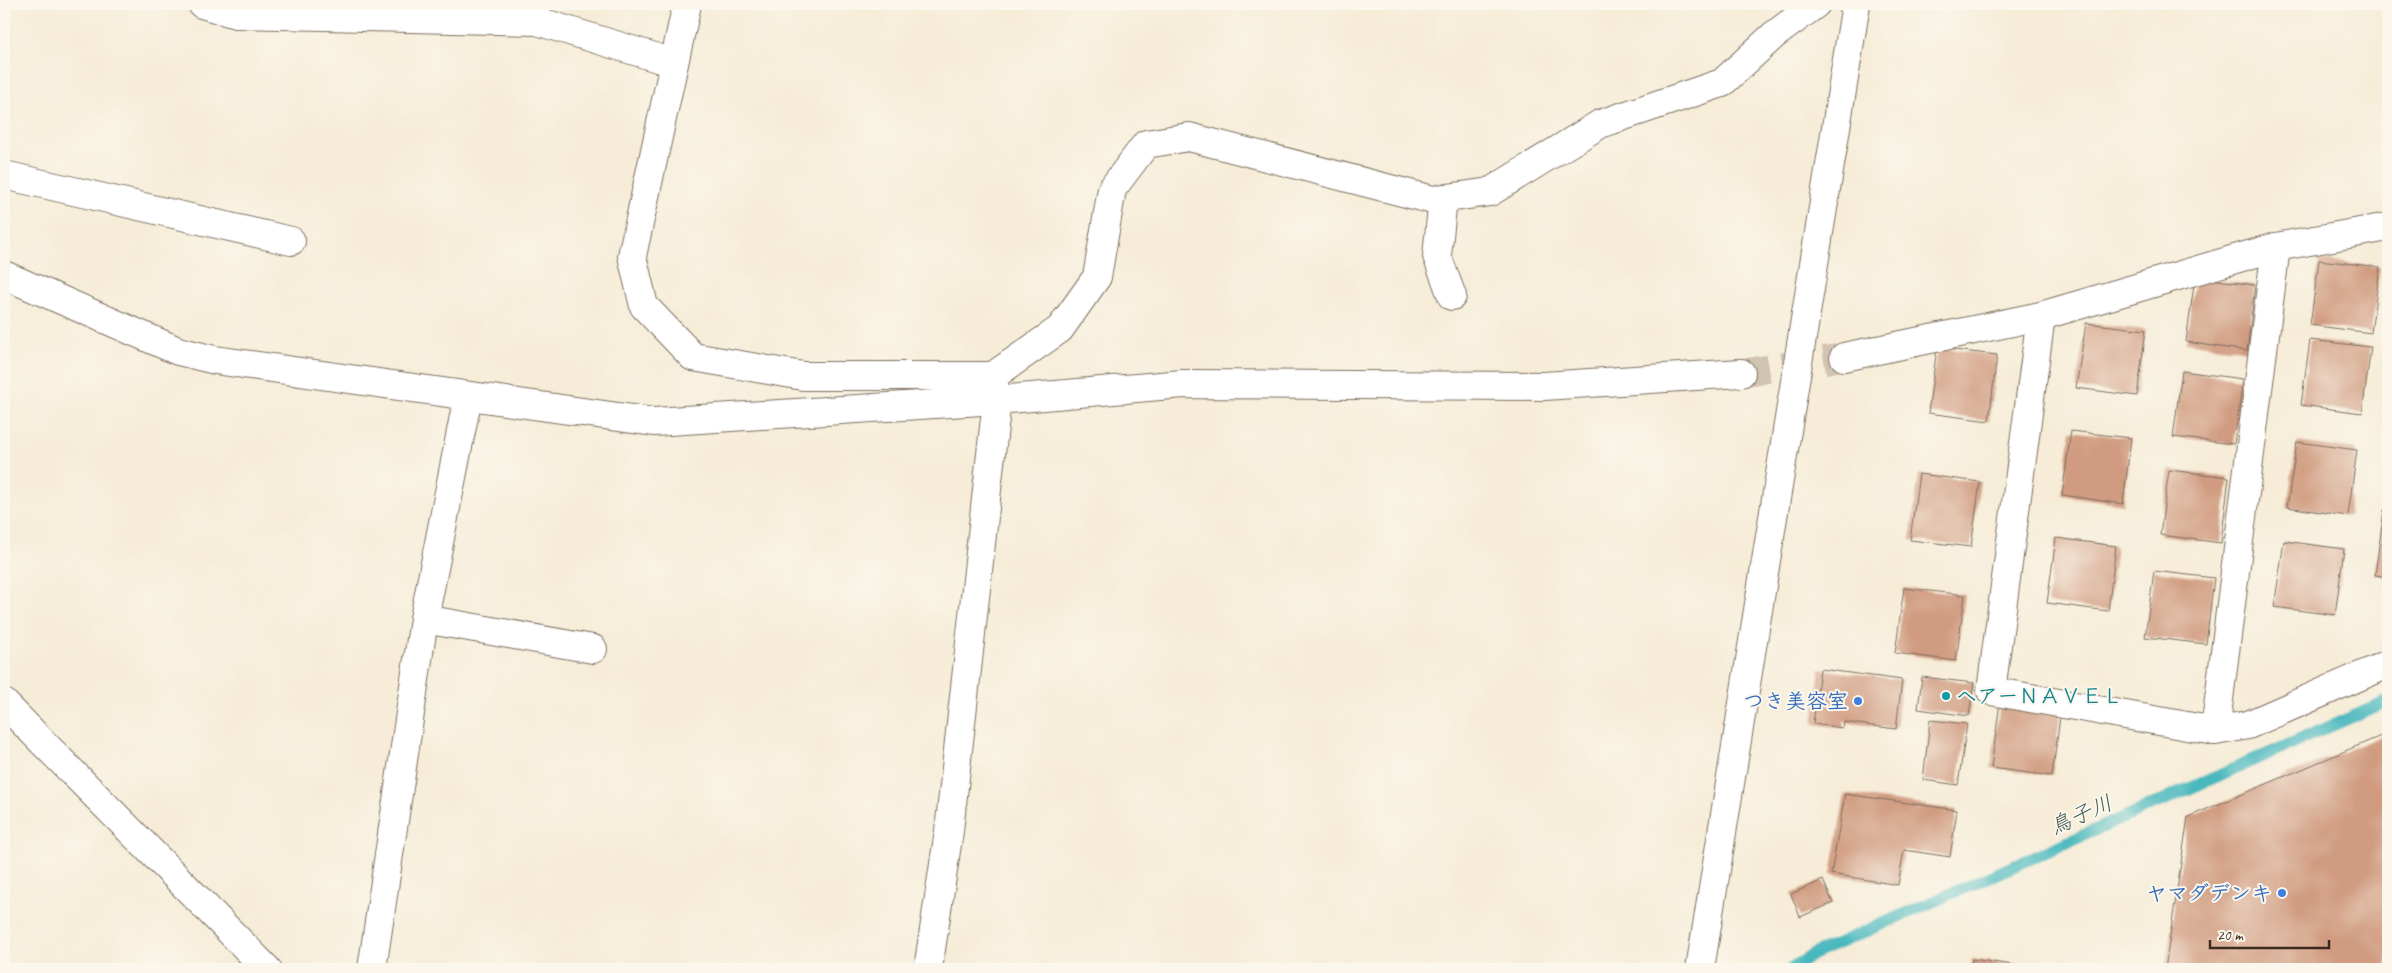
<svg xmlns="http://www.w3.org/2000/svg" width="2392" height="973" font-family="Caveat,'Klee One',sans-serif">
  <rect width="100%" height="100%" fill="#fbf7ec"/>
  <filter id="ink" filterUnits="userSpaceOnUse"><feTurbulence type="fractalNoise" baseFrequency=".02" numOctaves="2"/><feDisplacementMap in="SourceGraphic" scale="10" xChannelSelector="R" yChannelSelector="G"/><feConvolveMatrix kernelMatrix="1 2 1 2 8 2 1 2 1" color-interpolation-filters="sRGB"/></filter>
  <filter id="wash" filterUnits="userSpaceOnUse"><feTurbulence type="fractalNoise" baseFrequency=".0096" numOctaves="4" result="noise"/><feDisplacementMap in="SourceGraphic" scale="20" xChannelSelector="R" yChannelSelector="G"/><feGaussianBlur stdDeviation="1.12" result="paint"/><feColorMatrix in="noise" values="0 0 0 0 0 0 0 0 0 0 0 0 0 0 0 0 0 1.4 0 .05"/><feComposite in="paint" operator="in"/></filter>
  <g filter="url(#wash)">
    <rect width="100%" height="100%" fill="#f6ecd7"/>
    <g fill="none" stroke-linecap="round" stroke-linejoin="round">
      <path stroke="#49b8be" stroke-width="12" d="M 1791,969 L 1814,954 L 2388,701"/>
    </g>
    <g id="blocks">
      <g fill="#d09b80">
        <path d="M 2319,260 L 2380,267 L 2371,333 L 2310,325 Z"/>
        <path d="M 2195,277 L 2255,285 L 2247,351 L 2186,342 Z"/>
        <path d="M 2086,323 L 2146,330 L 2137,396 L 2076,388 Z"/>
        <path d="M 2310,340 L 2371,347 L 2362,413 L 2301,405 Z"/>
        <path d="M 1937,348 L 1997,355 L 1989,421 L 1928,413 Z"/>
        <path d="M 2182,371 L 2243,379 L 2234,444 L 2173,437 Z"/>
        <path d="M 2071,431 L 2131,438 L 2123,504 L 2062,495 Z"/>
        <path d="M 2297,442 L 2357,450 L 2348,516 L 2287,507 Z"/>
        <path d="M 2169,470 L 2229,477 L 2221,543 L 2160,535 Z"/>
        <path d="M 1919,474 L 1980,482 L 1971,547 L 1910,540 Z"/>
        <path d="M 2384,510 L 2388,511 L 2388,577 L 2375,575 Z"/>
        <path d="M 2056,538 L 2116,546 L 2108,611 L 2047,603 Z"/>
        <path d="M 2284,541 L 2344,549 L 2335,615 L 2274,607 Z"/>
        <path d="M 2154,571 L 2214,578 L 2206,644 L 2145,637 Z"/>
        <path d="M 1904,588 L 1965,595 L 1956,661 L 1895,653 Z"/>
        <path d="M 1820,669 L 1902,680 L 1896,729 L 1844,722 L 1843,728 L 1813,724 Z"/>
        <path d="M 1922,677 L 1974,683 L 1969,716 L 1918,709 Z"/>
        <path d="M 2000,703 L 2061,710 L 2052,776 L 1991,768 Z"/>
        <path d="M 1930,720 L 1967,724 L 1958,785 L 1923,780 Z"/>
        <path d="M 2388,733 L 2388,969 L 2165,969 L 2188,817 Z"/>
        <path d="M 1845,794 L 1957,810 L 1950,857 L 1904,850 L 1898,885 L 1831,874 Z"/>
        <path d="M 1823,880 L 1833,903 L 1800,917 L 1791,894 Z"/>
        <path d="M 1972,959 L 2034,968 L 2034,969 L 1970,969 Z"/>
      </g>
    </g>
  </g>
  <g filter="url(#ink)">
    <use href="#blocks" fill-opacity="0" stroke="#7c6e5f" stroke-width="1"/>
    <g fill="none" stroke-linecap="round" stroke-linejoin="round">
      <path stroke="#d1c5b2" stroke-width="28" stroke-dasharray="28 14" stroke-linecap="butt" d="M 1741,373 L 1844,357"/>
      <g stroke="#7c6e5f" stroke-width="30">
        <g id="street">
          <path d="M 202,4 L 236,14 L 537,21 L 674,63"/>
          <path d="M 687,4 L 632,256 L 644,306 L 693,357 L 803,376 L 993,376 L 1060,329 L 1097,277 L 1112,189 L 1146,144 L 1189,137 L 1433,200 L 1490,192 L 1600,124 L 1722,83 L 1774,35 L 1816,4"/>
          <path d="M 4,175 L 291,241"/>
          <path d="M 1443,198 L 1437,256 L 1452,296"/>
          <path d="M 4,275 L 178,351 L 215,360 L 654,422 L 997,400 L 1183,384 L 1544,386 L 1741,373"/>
          <path d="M 2041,316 L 1991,691 L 2215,731 L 2248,725 L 2388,664"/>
          <path d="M 1844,357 L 2041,316 L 2276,247 L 2388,227"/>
          <path d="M 424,619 L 593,649"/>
          <path d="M 2215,731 L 2276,247"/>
          <path d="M 372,969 L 424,619 L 468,396"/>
          <path d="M 928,969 L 949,831 L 997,400 L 994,383"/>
        </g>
      </g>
      <g stroke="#7c6e5f" stroke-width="30">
        <g id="secondary">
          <path d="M 4,703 L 267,969"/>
          <path d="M 1700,969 L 1856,4"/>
        </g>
      </g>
      <use href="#street" stroke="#fff" stroke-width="28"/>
      <use href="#secondary" stroke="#fff" stroke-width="28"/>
    </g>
  </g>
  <circle fill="#0f9aa8" stroke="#fbf7ec" stroke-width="2" cx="1946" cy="696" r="5"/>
  <g fill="#3f7fe0" stroke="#fbf7ec" stroke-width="2">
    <circle cx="1858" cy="701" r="5"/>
    <circle cx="2282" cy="893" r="5"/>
  </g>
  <g text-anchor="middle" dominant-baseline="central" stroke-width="4" stroke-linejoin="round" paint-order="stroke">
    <g font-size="21" font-weight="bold" fill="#0d838f" stroke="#fbf7ec" text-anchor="start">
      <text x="1956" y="696">ヘアーＮＡＶＥＬ</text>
    </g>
    <g font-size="21" font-weight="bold" fill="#366cbe" stroke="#fbf7ec" text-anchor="end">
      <text x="1848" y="701">つき美容室</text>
      <text x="2272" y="893">ヤマダデンキ</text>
    </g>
    <g font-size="22" font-style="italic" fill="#405c56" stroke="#fbf7ec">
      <text transform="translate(2081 815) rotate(-24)">鳥子川</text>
    </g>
  </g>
  <rect width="2392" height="973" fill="none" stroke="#fbf7ec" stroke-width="20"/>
  <path d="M2210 940v8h119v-8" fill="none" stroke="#3b2a1e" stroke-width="2.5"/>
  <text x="2217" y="940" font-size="15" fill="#3b2a1e" stroke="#fbf7ec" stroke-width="4" paint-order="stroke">20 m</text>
</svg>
